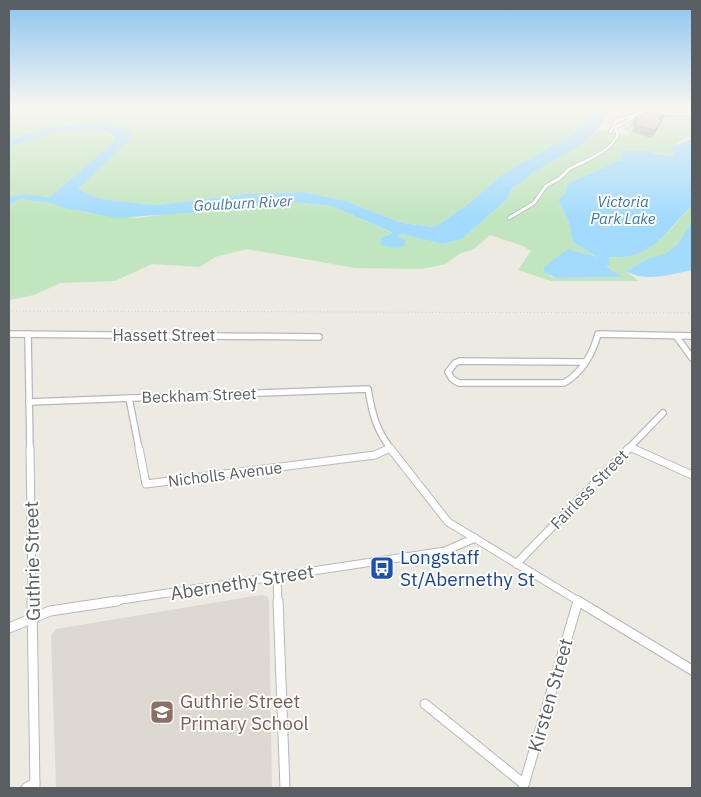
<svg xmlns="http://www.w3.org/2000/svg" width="701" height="797" font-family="'IBM Plex Sans',sans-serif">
  <rect width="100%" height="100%" fill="#edeae2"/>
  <path fill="#ddd9d0" d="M 261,595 L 267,596 L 269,600 L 272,788 L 56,788 L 51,636 L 56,629 Z"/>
  <g fill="#c1e5bf">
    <path d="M 9,106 L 560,106 L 584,110 L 597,106 L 576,132 L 503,174 L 467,205 L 434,227 L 402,223 L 346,201 L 304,192 L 245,194 L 157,205 L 101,199 L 78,189 L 131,137 L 74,123 L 9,140 Z"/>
    <path d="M 664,115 L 692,115 L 692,135 L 676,143 L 680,145 L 669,149 L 676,153 L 675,155 L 664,156 L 650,151 L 622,151 L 622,159 L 567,184 L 565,194 L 558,200 L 568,220 L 573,242 L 597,257 L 568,249 L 543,269 L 551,277 L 556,278 L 622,277 L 604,266 L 608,257 C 648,262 668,231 692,206 L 692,222 L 677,245 L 665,255 L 647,259 L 626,271 L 639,281 L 551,281 L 518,270 L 531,251 L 523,246 L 490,235 L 474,249 L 459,254 L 446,264 L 422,269 L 355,268 L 247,249 L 215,257 L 200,267 L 152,264 L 115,281 L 61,283 L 34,295 L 9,300 L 9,205 L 20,199 L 50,203 L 88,213 L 138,218 L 234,205 L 291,202 L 332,206 L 394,234 L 384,235 L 406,240 L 399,237 L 398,234 L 402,234 L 442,244 L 462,239 L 508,198 L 513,186 L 520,184 L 532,173 L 582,145 L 598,129 L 628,136 L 629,133 L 623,127 L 639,118 Z"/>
    <path d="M 81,128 L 108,133 L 116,140 L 51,196 L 9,198 L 9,147 L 39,136 Z"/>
  </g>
  <g fill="#a2dbfd">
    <path d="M 597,106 L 618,106 L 608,112 L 601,125 L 582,145 L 532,173 L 520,184 L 513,186 L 508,198 L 462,239 L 442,244 L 402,234 L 398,234 L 399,237 L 406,240 L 405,245 C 398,250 388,247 380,244 C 381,235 386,236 393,233 L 332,206 L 291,202 L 269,202 L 197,212 L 117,218 L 65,208 L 50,203 L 20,199 L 9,205 L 9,198 C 26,190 42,199 51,196 L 116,140 C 113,133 106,132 100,131 C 68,125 39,137 9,147 L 9,140 C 52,127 88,115 131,133 L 129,140 L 78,189 L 101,199 L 157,205 L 245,194 L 304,192 L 346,201 L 402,223 L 434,227 L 467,205 L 503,174 L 576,132 Z"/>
    <path d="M 692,139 L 692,206 C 665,231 652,261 609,257 L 610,265 L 605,266 L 623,277 L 556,278 L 544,272 L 544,267 L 568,249 L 597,257 L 573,242 L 568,220 L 558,200 L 565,194 L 567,184 L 622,159 L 622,151 L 650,151 L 659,155 L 673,156 L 676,153 L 668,149 Z"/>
    <path d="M 692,222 L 692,270 C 671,274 645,283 626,271 L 647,259 L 665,254 L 677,245 Z"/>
  </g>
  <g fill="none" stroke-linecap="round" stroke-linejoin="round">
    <g stroke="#b5b8bc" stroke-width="4">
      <g id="street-far4">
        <path d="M 610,132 L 616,121 L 641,113 L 692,114"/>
        <path d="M 618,135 L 615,128 L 636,116"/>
        <path d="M 580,164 C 596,156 610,150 618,135"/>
      </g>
    </g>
    <g stroke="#b5b8bc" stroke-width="4.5">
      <path id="street-far3" d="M 509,218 L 534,203 L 546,186 L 560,178 L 569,169 L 583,162"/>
    </g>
    <g stroke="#b5b8bc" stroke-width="8">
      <g id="street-far2">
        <path d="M 9,334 L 319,337"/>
        <path d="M 28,334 L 30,449"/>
        <path d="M 676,336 L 692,358"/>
        <path d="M 584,362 L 460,361 L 455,363 L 448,372 L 452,379 L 459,383 L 564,383 C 582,373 593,353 598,334 L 692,336"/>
        <path d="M 129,398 L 139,449"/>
        <path d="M 29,402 L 368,389 C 372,413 376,430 391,449"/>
        <path d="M 630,447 L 635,449"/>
        <path d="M 387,449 L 390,448"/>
        <path d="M 628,449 L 663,413"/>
      </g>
    </g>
    <g stroke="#b5b8bc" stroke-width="9">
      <g id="street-far1">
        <path d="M 30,448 L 32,602"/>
        <path d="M 139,448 L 146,484 L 375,455 L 390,448"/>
        <path d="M 390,448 L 448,522 L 580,602"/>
        <path d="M 632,448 L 692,475"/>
        <path d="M 516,564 L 629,448"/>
        <path d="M 277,578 L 278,602"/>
        <path d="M 108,602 L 445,551 L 475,538"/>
      </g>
    </g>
    <g stroke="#b5b8bc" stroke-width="11">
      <g id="street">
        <path d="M 32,601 L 35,788"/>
        <path d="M 278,601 L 285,788"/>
        <path d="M 578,601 L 692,670"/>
        <path d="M 9,628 L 50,611 L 117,601"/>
        <path d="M 425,704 L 524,784"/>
        <path d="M 26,788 L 35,783"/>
        <path d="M 523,788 L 578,601"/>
      </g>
    </g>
    <use href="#street-far4" stroke="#fff" stroke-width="2.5"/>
    <use href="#street-far3" stroke="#fff" stroke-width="3"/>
    <use href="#street-far2" stroke="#fff" stroke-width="5.5"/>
    <use href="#street-far1" stroke="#fff" stroke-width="7"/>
    <use href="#street" stroke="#fff" stroke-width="9"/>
    <path stroke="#b1b2b3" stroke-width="1" stroke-dasharray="0.5 3" stroke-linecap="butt" d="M 9,311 L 692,313"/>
  </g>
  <path fill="#aca9a4" d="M 665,115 L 657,130 L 651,138 L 632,132 L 634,126 L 631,125 L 635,117 Z"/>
  <path fill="#8c8a86" d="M 665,115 L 657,130 L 651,138 L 655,130 L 659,117 Z"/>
  <path fill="#c8c5bf" stroke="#8c8a86" d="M 656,112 L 665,115 L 659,117 L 661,122 L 655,130 L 635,125 L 638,119 L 635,117 L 644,113 Z"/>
  <linearGradient id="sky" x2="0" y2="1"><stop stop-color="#8cc4f0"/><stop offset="0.49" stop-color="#f7f6f2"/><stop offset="1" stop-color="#f7f6f2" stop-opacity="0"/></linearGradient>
  <rect width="701" height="218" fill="url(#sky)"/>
  <defs>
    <g id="bus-square" transform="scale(1.25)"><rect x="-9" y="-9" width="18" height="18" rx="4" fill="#1a4fb4" stroke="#fff"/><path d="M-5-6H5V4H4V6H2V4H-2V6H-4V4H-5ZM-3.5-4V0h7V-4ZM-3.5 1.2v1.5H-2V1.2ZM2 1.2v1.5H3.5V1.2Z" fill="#fff"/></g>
    <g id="school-square" transform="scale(1.25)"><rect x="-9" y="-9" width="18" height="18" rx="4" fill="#8d6e63" stroke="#fff"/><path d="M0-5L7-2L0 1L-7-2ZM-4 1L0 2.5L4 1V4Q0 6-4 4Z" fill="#fff"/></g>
  </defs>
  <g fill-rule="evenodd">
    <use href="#bus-square" x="382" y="568"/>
    <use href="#school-square" x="162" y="712"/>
  </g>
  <g text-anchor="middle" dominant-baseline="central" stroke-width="4" stroke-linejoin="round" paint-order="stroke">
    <g font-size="15" font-style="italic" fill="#3d77a6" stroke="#fff">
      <text x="623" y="201">Victoria<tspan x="623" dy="17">Park Lake</tspan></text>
      <text transform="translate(243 203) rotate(-3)">Goulburn River</text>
    </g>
    <g font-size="16" fill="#5a5f63" stroke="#fff">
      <text x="164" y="335">Hassett Street</text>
      <text transform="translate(199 395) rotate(-2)">Beckham Street</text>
      <text transform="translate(225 474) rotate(-7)">Nicholls Avenue</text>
      <text transform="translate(589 489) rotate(-46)">Fairless Street</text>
    </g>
    <g font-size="19" fill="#164399" stroke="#fff" text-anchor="start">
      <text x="400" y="557">Longstaff<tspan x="400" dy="22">St/Abernethy St</tspan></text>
    </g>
    <g font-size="19" fill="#5a5f63" stroke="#fff">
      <text transform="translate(32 561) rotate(-91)">Guthrie Street</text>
      <text transform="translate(242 582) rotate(-9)">Abernethy Street</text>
      <text transform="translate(550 695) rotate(-74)">Kirsten Street</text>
    </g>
    <g font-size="19" fill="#785e54" stroke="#fff" text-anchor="start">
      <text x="180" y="701">Guthrie Street<tspan x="180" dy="22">Primary School</tspan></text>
    </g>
  </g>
  <rect width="701" height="797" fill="none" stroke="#5a5f63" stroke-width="20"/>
</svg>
